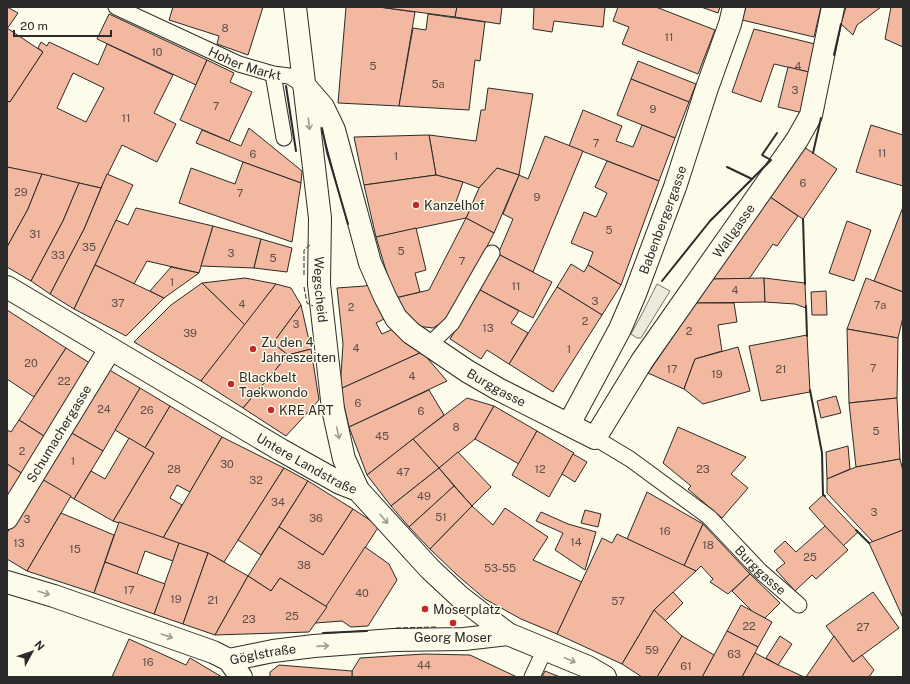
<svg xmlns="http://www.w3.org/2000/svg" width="910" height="684" font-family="'Public Sans',sans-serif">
  <rect width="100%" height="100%" fill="#fdfbea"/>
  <path fill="#ecebdb" stroke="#74746e" d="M 657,284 L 670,291 L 641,338 L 637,338 L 631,334 L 643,312 Z"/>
  <g fill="#f2b8a0" stroke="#2b2b2b" fill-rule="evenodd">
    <path d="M 7,7 L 18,13 L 7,29 Z"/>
    <path d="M 173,7 L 263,7 L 248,55 L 217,44 L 219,36 L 169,20 Z"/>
    <path d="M 346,7 L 379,7 L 415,12 L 399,106 L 338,103 Z"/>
    <path d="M 379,7 L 457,7 L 455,17 Z"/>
    <path d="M 457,7 L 502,7 L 500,24 L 455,17 Z"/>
    <path d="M 534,7 L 605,7 L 603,27 L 554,21 L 552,32 L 533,29 Z"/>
    <path d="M 618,7 L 656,7 L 715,30 L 698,74 L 622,44 L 629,27 L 613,21 Z"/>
    <path d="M 701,7 L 720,7 L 718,13 Z"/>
    <path d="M 746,7 L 821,7 L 814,37 L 742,20 Z"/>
    <path d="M 846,7 L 881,7 L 857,25 L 853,35 L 841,24 Z"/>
    <path d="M 891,7 L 903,7 L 903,47 L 885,39 Z"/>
    <path d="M 109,14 L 207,60 L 196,85 L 97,39 Z"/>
    <path d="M 428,14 L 485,22 L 480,61 L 475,60 L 469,110 L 399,106 L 413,28 L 426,30 Z"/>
    <path d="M 7,28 L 43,52 L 10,102 L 7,101 Z"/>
    <path d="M 754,29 L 819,45 L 813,73 L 774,64 L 761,102 L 732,92 Z"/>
    <path d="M 41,42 L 47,46 L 49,42 L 98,65 L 107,44 L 173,75 L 154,113 L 176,124 L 157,162 L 122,145 L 101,188 L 7,167 L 7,101 L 10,102 L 43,52 L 38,48 ZM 73,73 L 104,88 L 86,122 L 57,108 Z"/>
    <path d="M 207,60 L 234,73 L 230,82 L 252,92 L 229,141 L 180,120 Z"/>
    <path d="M 638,61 L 696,84 L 689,102 L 631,79 Z"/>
    <path d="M 788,67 L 813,73 L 803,113 L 778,107 Z"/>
    <path d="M 631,79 L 689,102 L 675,138 L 617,115 Z"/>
    <path d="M 488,88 L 533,94 L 519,175 L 497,168 L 479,188 L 463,182 L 436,175 L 429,135 L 476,141 L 481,110 L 485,110 Z"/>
    <path d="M 583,110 L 622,126 L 616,141 L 633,147 L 642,125 L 675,138 L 659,181 L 569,146 Z"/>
    <path d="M 871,125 L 903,135 L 903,186 L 856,172 Z"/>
    <path d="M 249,128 L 302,171 L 301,183 L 243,162 L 196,143 L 202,130 L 241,146 Z"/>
    <path d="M 429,135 L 436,175 L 364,185 L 354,137 Z"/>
    <path d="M 545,136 L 583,151 L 533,272 L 498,254 L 513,219 L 503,214 L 519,175 L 528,179 Z"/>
    <path d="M 804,147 L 837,169 L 803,219 L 770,197 Z"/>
    <path d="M 607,161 L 659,181 L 621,285 L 588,265 L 593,252 L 571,243 L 584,212 L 596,217 L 607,193 L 595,187 Z"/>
    <path d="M 243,162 L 301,183 L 292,242 L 179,203 L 191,168 L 235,184 Z"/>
    <path d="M 7,167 L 42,174 L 28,209 L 7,247 Z"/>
    <path d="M 497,168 L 519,175 L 494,233 L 466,218 L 479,188 Z"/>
    <path d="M 42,174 L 79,183 L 63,221 L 31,281 L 7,267 L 7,247 L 28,209 Z"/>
    <path d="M 107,174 L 133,185 L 74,309 L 50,294 L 84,229 Z"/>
    <path d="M 436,175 L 463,182 L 456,202 L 471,208 L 466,218 L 376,237 L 364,185 Z"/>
    <path d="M 79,183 L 101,188 L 84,229 L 50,294 L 31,281 L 63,221 Z"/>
    <path d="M 770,197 L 798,216 L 777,246 L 773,244 L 749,279 L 713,279 Z"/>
    <path d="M 903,207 L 903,292 L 874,281 Z"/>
    <path d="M 136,208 L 213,226 L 199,273 L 147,261 L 134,284 L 95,265 L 116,220 L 128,225 Z"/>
    <path d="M 466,218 L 494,233 L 457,305 L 446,320 L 433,328 L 417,326 L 395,298 L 429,290 Z"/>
    <path d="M 847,221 L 871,230 L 854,281 L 829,273 Z"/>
    <path d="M 213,226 L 261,239 L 254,268 L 201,266 Z"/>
    <path d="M 416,228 L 426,270 L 415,273 L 420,292 L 395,298 L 384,264 L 376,237 Z"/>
    <path d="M 261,239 L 292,248 L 287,272 L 254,268 Z"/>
    <path d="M 498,254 L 552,282 L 533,318 L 480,290 Z"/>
    <path d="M 571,264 L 584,272 L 588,265 L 621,285 L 602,315 L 557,287 Z"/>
    <path d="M 95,265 L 164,298 L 126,336 L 74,309 Z"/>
    <path d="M 171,267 L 199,273 L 164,298 L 150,291 Z"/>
    <path d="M 245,278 L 276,284 L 245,325 L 202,283 Z"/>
    <path d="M 764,278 L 765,302 L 696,303 L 713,279 Z"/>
    <path d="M 764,278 L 805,283 L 806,308 L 795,304 L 765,302 Z"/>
    <path d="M 866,278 L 903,292 L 903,317 L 898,338 L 847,329 Z"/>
    <path d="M 202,283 L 245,325 L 201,381 L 134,342 L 171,305 Z"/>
    <path d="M 276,284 L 291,288 L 301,305 L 273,343 L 288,355 L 243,408 L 201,381 Z"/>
    <path d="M 368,285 L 386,318 L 376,323 L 382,334 L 393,329 L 422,352 L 340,389 L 343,344 L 337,288 L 365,286 Z"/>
    <path d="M 557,287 L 602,315 L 553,392 L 509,364 Z"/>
    <path d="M 480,290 L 519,311 L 511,323 L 528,333 L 509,364 L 487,350 L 481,359 L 450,339 Z"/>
    <path d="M 826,291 L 827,315 L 812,315 L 811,292 Z"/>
    <path d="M 696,303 L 734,303 L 737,322 L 718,325 L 722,351 L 695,359 L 684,389 L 648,373 Z"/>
    <path d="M 301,305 L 311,349 L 288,355 L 273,343 Z"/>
    <path d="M 7,310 L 66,348 L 34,397 L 7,379 Z"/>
    <path d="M 847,329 L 898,338 L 897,398 L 849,403 Z"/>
    <path d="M 807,335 L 810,392 L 761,401 L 749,346 Z"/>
    <path d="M 738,347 L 750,391 L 703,404 L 684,389 L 695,359 Z"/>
    <path d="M 66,348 L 93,365 L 47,438 L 19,420 Z"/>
    <path d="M 311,349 L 319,400 L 286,436 L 243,408 L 288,355 Z"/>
    <path d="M 422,352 L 447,381 L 349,427 L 340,389 Z"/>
    <path d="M 106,368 L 140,388 L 103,451 L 68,431 Z"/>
    <path d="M 140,388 L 170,406 L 145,448 L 115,430 Z"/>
    <path d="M 429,390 L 444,415 L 367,475 L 349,427 Z"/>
    <path d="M 836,396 L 841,413 L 821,418 L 817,401 Z"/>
    <path d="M 467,398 L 494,406 L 475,439 L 439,468 L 413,439 Z"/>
    <path d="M 897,398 L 900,459 L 856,467 L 849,403 Z"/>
    <path d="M 170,406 L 222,437 L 190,492 L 177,485 L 170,498 L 182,505 L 163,538 L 113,521 L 154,453 L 145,448 Z"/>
    <path d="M 494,406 L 537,431 L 519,464 L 475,439 Z"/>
    <path d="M 19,420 L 47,438 L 23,474 L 7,464 L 7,430 L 11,432 Z"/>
    <path d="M 678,427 L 746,457 L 731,474 L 748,488 L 722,518 L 688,489 L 691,486 L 663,463 Z"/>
    <path d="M 68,431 L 103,451 L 74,499 L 40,478 Z"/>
    <path d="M 537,431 L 574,453 L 549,497 L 512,475 Z"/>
    <path d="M 222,437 L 284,468 L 224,562 L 208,553 L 163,538 Z"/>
    <path d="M 129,438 L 154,453 L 113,521 L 74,499 L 91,471 L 105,479 Z"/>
    <path d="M 413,439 L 439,468 L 391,506 L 367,475 Z"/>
    <path d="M 848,446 L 850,469 L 827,479 L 826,452 Z"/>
    <path d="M 458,452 L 491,487 L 472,506 L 439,468 Z"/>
    <path d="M 573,454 L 587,462 L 575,482 L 562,474 Z"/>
    <path d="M 900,459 L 903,471 L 903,530 L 873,542 L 827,493 L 827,479 L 856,467 Z"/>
    <path d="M 7,464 L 23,474 L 7,502 Z"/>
    <path d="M 284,468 L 308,481 L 261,555 L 238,540 Z"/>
    <path d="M 439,468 L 454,486 L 409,527 L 391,506 Z"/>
    <path d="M 40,478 L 71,496 L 27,571 L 7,559 L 7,533 Z"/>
    <path d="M 308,481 L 353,509 L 323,555 L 279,527 Z"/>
    <path d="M 454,486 L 472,506 L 430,549 L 409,527 Z"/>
    <path d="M 647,492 L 703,524 L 684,566 L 627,539 Z"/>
    <path d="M 823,495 L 858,532 L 843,546 L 809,508 Z"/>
    <path d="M 472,506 L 493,525 L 505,508 L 548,537 L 533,560 L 582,582 L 557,634 L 521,619 L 485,599 L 457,575 L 430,549 Z"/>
    <path d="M 353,509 L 379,526 L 327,607 L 280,578 L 271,591 L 248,576 L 279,527 L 323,555 Z"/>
    <path d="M 585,510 L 601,514 L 598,527 L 581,523 Z"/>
    <path d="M 541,512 L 568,524 L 596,532 L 585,570 L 555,550 L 563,533 L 536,521 Z"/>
    <path d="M 61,513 L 114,535 L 94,593 L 27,571 Z"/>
    <path d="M 119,522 L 179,543 L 173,561 L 145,551 L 137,574 L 105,562 Z"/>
    <path d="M 703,524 L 750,574 L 728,594 L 710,582 L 713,579 L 701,566 L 696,571 L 684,566 Z"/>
    <path d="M 825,526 L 848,550 L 816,579 L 812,575 L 795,591 L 776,570 L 785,563 L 774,551 L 785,541 L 796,552 Z"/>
    <path d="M 903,530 L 903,618 L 869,543 Z"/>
    <path d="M 617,534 L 696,571 L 654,610 L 622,664 L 557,634 L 602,538 L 612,543 Z"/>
    <path d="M 179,543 L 208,553 L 183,624 L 154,614 Z"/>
    <path d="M 365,547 L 389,564 L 397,580 L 368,626 L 351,627 L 342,621 L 315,623 Z"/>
    <path d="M 208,553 L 248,576 L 215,635 L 183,624 Z"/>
    <path d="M 105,562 L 165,584 L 154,614 L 94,593 Z"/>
    <path d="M 750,574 L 780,603 L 765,618 L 753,612 L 732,591 Z"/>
    <path d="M 248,576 L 271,591 L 280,578 L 327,607 L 309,632 L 215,635 Z"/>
    <path d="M 673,592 L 683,603 L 665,621 L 654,610 Z"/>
    <path d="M 873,592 L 899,628 L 853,662 L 826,626 Z"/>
    <path d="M 741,605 L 772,622 L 758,647 L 727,631 Z"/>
    <path d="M 654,610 L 682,636 L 657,677 L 642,677 L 622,664 Z"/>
    <path d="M 727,631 L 758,647 L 755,653 L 742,677 L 702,677 Z"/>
    <path d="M 682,636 L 714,655 L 702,677 L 657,677 Z"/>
    <path d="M 780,636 L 792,644 L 778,665 L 766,658 Z"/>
    <path d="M 834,636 L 853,662 L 862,655 L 874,670 L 869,677 L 806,677 Z"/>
    <path d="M 129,639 L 186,665 L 190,658 L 222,677 L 112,677 Z"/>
    <path d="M 755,653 L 778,665 L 804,677 L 742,677 Z"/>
    <path d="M 424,654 L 470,655 L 517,677 L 352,677 L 352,671 L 360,658 Z"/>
    <path d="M 279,665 L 352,671 L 352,677 L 270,677 L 270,672 Z"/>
    <path d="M 545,671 L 560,677 L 542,677 Z"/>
  </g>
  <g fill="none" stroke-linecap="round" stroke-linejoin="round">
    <g stroke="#2b2b2b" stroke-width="17">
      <g id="lane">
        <path id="s1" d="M 116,7 L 239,64 L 273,74 L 289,76 L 304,85"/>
        <path d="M 273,74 L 284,138"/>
        <path d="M 429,345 L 452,323 L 492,253"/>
        <path id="s2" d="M 595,438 L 630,459 L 709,517 L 760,571 L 799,605"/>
        <path d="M 532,677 L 545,649"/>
      </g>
    </g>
    <g stroke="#2b2b2b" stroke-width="24">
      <g id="street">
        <path id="s3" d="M 295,7 L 320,218 L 319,284 L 333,409 L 344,459 L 358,490"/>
        <path id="s4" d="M 304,85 L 323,107 L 334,130 L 370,263 L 385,297 L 396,318 L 411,333 L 467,371 L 498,389 L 595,438 L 642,361 L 797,140 L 811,115 L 833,7"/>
        <path id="s5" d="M 7,287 L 281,450 L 340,483 L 358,490 L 430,569 L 460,597 L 508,634 L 588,667 L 605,677"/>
        <path id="s6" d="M 569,424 L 620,329 L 635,294 L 675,187 L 707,88 L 730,24 L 734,7"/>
        <path id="s7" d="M 7,518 L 110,349"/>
        <path id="s8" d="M 7,582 L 54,596 L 213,652 L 229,660 L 273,651 L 314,646 L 393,640 L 464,639 L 508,634"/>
        <path d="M 229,660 L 241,677"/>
      </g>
    </g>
    <use href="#lane" stroke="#fdfbea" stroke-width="15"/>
    <use href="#street" stroke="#fdfbea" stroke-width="22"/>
    <g stroke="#2b2b2b" stroke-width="1" stroke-dasharray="5 2" stroke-linecap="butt">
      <path d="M 304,275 L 304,250 L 311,244"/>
      <path d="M 304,287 L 307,303 L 313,306"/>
      <path d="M 396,628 L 437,627"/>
    </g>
    <g stroke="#2b2b2b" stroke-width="2">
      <path d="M 834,55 L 841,24"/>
      <path d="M 286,86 L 296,151"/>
      <path d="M 322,128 L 327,152 L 348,224"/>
      <path d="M 813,153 L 821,118"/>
      <path d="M 727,167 L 752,179"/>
      <path d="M 803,219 L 805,284"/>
      <path d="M 662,281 L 710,221 L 771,160 L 762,155 L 777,133"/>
      <path d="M 806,306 L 807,336"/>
      <path d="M 810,390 L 822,453 L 823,495 L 825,496"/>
      <path d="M 856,530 L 869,543"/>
      <path d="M 323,633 L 367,631"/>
    </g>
  </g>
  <defs><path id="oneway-shaft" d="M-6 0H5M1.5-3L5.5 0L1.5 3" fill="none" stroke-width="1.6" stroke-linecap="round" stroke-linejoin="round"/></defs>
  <g stroke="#9e9d94">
    <use href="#oneway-shaft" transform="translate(309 124) rotate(83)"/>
    <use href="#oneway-shaft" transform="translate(338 433) rotate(77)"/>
    <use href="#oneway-shaft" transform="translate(384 519) rotate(49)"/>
    <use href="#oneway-shaft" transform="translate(44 593) rotate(17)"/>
    <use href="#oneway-shaft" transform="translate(167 636) rotate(19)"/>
    <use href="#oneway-shaft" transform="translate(323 646) rotate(-4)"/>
    <use href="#oneway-shaft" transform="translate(570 660) rotate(23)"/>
  </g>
  <g fill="#c62828" stroke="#fdfbea" stroke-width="1.5">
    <circle cx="416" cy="205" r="4"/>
    <circle cx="253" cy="349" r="4"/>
    <circle cx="231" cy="384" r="4"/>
    <circle cx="271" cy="410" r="4"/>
    <circle cx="425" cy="609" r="4"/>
    <circle cx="453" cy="623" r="4"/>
  </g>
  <g text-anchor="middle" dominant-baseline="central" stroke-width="3" stroke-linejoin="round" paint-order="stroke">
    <g font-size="11" fill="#5d4e48">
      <text x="225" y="28">8</text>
      <text x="669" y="37">11</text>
      <text x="157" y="52">10</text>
      <text x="373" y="66">5</text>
      <text x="798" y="66">4</text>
      <text x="438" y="84">5a</text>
      <text x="795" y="90">3</text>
      <text x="216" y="106">7</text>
      <text x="653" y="109">9</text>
      <text x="126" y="118">11</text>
      <text x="596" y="143">7</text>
      <text x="882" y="153">11</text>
      <text x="253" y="154">6</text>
      <text x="396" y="156">1</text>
      <text x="803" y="183">6</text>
      <text x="21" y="192">29</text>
      <text x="240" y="193">7</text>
      <text x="537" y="197">9</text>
      <text x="609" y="230">5</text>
      <text x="35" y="234">31</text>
      <text x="89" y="247">35</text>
      <text x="401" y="251">5</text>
      <text x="231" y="253">3</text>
      <text x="58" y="255">33</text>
      <text x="273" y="258">5</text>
      <text x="462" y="261">7</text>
      <text x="172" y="282">1</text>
      <text x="516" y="286">11</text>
      <text x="735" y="290">4</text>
      <text x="595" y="301">3</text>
      <text x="118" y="303">37</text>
      <text x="242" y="304">4</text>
      <text x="880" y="305">7a</text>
      <text x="351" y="307">2</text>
      <text x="585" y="321">2</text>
      <text x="296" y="324">3</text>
      <text x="488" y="328">13</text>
      <text x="689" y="331">2</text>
      <text x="190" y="333">39</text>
      <text x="356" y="348">4</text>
      <text x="569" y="349">1</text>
      <text x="31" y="363">20</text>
      <text x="873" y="368">7</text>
      <text x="672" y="369">17</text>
      <text x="781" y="369">21</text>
      <text x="717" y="374">19</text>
      <text x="412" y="376">4</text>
      <text x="64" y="381">22</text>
      <text x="358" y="403">6</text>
      <text x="104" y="409">24</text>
      <text x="147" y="410">26</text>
      <text x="421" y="411">6</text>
      <text x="456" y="427">8</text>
      <text x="876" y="431">5</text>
      <text x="382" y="436">45</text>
      <text x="22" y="451">2</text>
      <text x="73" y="461">1</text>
      <text x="227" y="464">30</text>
      <text x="174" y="469">28</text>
      <text x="540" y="469">12</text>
      <text x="703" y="469">23</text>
      <text x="403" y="472">47</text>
      <text x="256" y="480">32</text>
      <text x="424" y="496">49</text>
      <text x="278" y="502">34</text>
      <text x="874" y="512">3</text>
      <text x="441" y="517">51</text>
      <text x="316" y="518">36</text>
      <text x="27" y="519">3</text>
      <text x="665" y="531">16</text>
      <text x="576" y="542">14</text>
      <text x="19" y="543">13</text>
      <text x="708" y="545">18</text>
      <text x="75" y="549">15</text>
      <text x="810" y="557">25</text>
      <text x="304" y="565">38</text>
      <text x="500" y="568">53-55</text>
      <text x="129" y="590">17</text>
      <text x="362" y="593">40</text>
      <text x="176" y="599">19</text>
      <text x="213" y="600">21</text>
      <text x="618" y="601">57</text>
      <text x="292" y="616">25</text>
      <text x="249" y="619">23</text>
      <text x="749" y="626">22</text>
      <text x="863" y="627">27</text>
      <text x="652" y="650">59</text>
      <text x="734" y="654">63</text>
      <text x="148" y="662">16</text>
      <text x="424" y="665">44</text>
      <text x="686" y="666">61</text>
    </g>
    <g font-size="13" fill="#2b2b2b" stroke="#fdfbea">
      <text stroke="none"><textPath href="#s1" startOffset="141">Hoher Markt</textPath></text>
      <text stroke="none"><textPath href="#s6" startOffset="225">Babenbergergasse</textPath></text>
      <text stroke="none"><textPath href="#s4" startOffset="736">Wallgasse</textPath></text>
      <text stroke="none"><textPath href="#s3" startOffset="284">Wegscheid</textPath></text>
      <text stroke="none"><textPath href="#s4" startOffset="376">Burggasse</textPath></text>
      <text stroke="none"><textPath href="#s7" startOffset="99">Schumachergasse</textPath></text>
      <text stroke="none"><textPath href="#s5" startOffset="348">Untere Landstraße</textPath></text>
      <text stroke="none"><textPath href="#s2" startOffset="213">Burggasse</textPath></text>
      <text stroke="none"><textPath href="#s8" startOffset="270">Göglstraße</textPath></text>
    </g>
    <g font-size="13" fill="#2b2b2b" stroke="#fdfbea" text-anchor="start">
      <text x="424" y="205">Kanzelhof</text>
      <text x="261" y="342">Zu den 4<tspan x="261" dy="15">Jahreszeiten</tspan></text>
      <text x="239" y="377">Blackbelt<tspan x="239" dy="15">Taekwondo</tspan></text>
      <text x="279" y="410">KRE ART</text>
      <text x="433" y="609">Moserplatz</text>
      <text x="453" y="637" text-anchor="middle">Georg Moser</text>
    </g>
  </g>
  <rect width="910" height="684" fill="none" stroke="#2b2b2b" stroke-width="16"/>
  <g transform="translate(32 652) rotate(50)" stroke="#fdfbea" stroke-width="3" paint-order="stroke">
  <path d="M0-3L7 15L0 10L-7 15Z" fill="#2b2b2b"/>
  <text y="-6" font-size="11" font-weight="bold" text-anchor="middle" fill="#2b2b2b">N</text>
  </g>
  <path d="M14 30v6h97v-6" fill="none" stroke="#2b2b2b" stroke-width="2"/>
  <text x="20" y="30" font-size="12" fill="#2b2b2b" stroke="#fdfbea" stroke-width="3" paint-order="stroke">20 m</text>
</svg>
